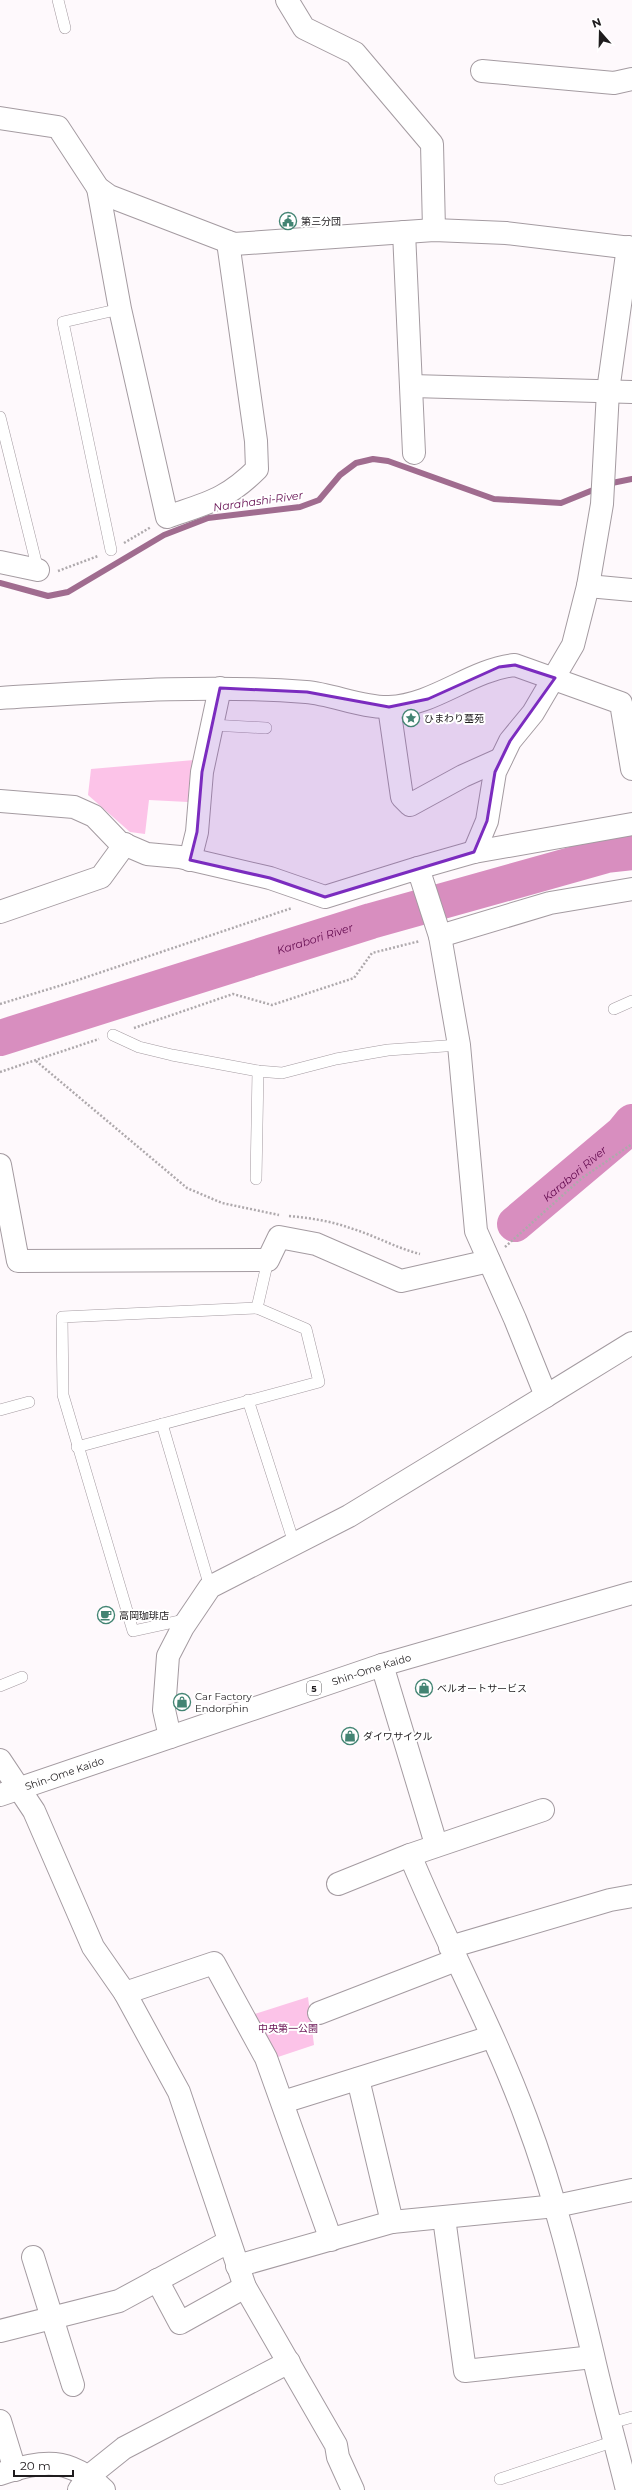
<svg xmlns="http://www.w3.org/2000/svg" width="632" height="2490" font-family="Montserrat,'Noto Sans JP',sans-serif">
  <rect width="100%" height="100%" fill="#fef9fc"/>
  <g fill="#fcc3e8">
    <path d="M 194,760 L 188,802 L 149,800 L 145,834 L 130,832 L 88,795 L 91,769 Z"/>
    <path d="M 308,1997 L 314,2045 L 275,2058 L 252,2015 Z"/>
  </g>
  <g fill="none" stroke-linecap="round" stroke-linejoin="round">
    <g stroke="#a06c8f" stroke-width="6">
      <path d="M 607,484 L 632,479"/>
      <path d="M 0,583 L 48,596 L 68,592 L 164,535 L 208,518 L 300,507 L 319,500 L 340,475 L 356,463 L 373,459 L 388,461 L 494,499 L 561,503 L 598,488"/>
    </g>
    <g stroke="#d88ebf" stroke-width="36">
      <path id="s1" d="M 0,1038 L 371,921 L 607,855 L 632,852"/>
      <path id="s2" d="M 515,1224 L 623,1133 L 632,1122"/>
    </g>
    <g stroke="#a49ba1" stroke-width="12">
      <g id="lane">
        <path d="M 58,0 L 65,28"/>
        <path d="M 0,417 L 38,570"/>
        <path d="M 111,550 L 63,322 L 120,309"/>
        <path d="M 212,725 L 266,728"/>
        <path d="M 614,1009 L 632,1001"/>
        <path d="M 113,1035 L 139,1047 L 172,1055 L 258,1071 L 282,1073 L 336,1059 L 388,1050 L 459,1045"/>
        <path d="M 256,1179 L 258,1071"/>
        <path d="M 248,1400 L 294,1543"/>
        <path d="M 0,1410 L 29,1402"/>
        <path d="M 162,1424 L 210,1587"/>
        <path d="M 77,1447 L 319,1382 L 306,1329 L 257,1308 L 268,1260"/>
        <path d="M 188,1619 L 133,1631 L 63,1395 L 62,1317 L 257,1308"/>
        <path d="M 0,1686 L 22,1677"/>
        <path d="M 611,2423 L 632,2417"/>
        <path d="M 500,2479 L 615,2441"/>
      </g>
    </g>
    <g stroke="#a49ba1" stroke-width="24">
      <g id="street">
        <path d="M 287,0 L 304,28 L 355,53 L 432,144 L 434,230"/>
        <path d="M 482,71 L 614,83 L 632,79"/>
        <path d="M 0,118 L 58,127 L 98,188 L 109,196 L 234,244 L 434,230 L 506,233 L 632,248"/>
        <path d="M 98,188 L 120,309 L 167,517 C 207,503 226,500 257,469 L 256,441 L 228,242"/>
        <path d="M 404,232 L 414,453"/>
        <path d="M 412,386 L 632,392"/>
        <path d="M 0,562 L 38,570"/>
        <path d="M 588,586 L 632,590"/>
        <path d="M 0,698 C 101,692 204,684 306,692 C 332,694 363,708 389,707 C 435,705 470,670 515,665 L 621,703 L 632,769"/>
        <path d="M 389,707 L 402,797 L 410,805 L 463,776 L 501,759"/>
        <path d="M 0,801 L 74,807 L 94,816 L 119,842 L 147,854 L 180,857 L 270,878 L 325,897 L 418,868 L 440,936 L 459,1045 L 476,1231 L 515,1319 L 546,1396 L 632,1343"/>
        <path d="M 474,852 L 487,821 L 495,772 L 510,741 L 533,713 L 573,645 L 588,586 L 602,504 L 608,391 L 628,247"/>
        <path d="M 190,860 L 197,832 L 202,772 L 220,688"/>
        <path d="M 418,868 L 474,852 L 632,824"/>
        <path d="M 0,912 L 101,877 L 125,844"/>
        <path d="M 440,936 L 550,903 L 632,889"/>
        <path d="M 0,1165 L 18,1261 L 268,1260 L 279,1237 L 316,1244 L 401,1281 L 489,1261"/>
        <path d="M 382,1665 L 436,1844"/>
        <path d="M 170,1737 L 164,1710 L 168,1656 L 183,1627 L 210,1587 L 349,1516 L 546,1396"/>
        <path d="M 0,1760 L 34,1811 L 93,1947 L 125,1993 L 179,2092 L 245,2287 L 336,2445 L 338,2457 L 353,2490"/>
        <path d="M 543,1810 L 410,1855 C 446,1943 493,2028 526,2118 C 555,2195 574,2275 593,2355 C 603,2400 616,2445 627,2490"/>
        <path d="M 338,1884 L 410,1855"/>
        <path d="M 450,1947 L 610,1900 L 632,1896"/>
        <path d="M 125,1993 L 214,1963 L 266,2058 L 331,2240"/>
        <path d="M 319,2013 L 456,1960"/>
        <path d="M 358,2079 L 392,2222"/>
        <path d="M 283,2102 L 491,2037"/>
        <path d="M 444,2218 L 465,2371 L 593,2357"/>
        <path d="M 33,2257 L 73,2385"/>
        <path d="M 237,2266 L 392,2222 L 556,2206 L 632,2190"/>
        <path d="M 157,2280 L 180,2323 L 245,2287"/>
        <path d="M 0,2331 L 119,2301 L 228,2242"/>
        <path d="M 0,2421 L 15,2470"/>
        <path d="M 0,2474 C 44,2460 68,2456 104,2490"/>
      </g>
    </g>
    <g stroke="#a49ba1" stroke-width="24">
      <path id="secondary" d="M 79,2490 L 89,2476 L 124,2448 L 289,2362"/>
    </g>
    <g stroke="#a49ba1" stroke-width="24">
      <g id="primary">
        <path id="s3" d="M 0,1795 L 382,1665 L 632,1593"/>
      </g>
    </g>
    <g stroke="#aea9ac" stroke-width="2.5" stroke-dasharray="2 2" stroke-linecap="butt">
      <path d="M 124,543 L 151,527"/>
      <path d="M 58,571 L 98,556"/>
      <path d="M 0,1004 L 72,982 L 292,908"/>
      <path d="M 134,1028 L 233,994 L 272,1005 L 354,978 L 372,953 L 420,941"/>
      <path d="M 36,1061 L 187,1188 L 222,1203 L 279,1215"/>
      <path d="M 0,1072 L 99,1039"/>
      <path d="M 289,1216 C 310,1218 331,1221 350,1228 C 374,1235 396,1248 420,1254"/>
      <path d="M 505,1247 L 582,1178 L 632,1144"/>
    </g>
    <use href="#lane" stroke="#fff" stroke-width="11"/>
    <use href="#street" stroke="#fff" stroke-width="22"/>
    <use href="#secondary" stroke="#fff" stroke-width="22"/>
    <use href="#primary" stroke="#fff" stroke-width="22"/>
  </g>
  <path fill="#7b2cbf" fill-opacity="0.2" stroke="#7b2cbf" stroke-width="3" stroke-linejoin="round" d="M 515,665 L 555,678 L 510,741 L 495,772 L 487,821 L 474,852 L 325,897 L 270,878 L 190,860 L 197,832 L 202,772 L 220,688 L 307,692 L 389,707 L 428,699 L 499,667 Z"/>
  <defs>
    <g id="civic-ring" transform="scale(0.9)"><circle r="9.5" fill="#fff" stroke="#438473" stroke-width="1.5"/><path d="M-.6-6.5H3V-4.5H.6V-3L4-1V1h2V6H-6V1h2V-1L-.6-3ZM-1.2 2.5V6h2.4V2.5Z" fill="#438473"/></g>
    <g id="sight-ring" transform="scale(0.9)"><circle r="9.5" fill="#fff" stroke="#438473" stroke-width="1.5"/><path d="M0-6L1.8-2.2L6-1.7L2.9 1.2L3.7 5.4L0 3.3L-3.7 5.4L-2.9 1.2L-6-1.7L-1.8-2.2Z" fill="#438473"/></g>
    <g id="cafe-ring" transform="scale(0.9)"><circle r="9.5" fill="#fff" stroke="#438473" stroke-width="1.5"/><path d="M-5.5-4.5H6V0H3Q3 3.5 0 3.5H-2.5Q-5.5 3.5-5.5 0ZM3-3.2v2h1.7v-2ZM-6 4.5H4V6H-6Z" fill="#438473"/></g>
    <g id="shop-ring" transform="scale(0.9)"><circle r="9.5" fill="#fff" stroke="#438473" stroke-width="1.5"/><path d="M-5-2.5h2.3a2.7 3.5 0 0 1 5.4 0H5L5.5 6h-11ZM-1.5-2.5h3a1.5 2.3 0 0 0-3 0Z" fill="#438473"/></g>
  </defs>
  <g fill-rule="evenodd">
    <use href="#civic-ring" x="288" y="221"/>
    <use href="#sight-ring" x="411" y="718"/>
    <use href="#cafe-ring" x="106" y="1615"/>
    <use href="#shop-ring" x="424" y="1688"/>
    <use href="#shop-ring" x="182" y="1702"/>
    <use href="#shop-ring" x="350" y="1736"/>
  </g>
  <g text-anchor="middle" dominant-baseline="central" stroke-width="4" stroke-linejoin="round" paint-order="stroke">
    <rect fill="#fff" stroke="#626062" stroke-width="1" x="307" y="1681" width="14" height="14" rx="3"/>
    <g font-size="9" font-weight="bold" fill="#1f1c1e">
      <text x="314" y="1688">5</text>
    </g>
    <g font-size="10" fill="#1f1c1e" stroke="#fff" text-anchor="start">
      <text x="301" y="221">第三分団</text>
      <text x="424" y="718">ひまわり墓苑</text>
      <text x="119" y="1615">高岡珈琲店</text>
      <text x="437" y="1688">ベルオートサービス</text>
      <text x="195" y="1696">Car Factory<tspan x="195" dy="12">Endorphin</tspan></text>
      <text x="363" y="1736">ダイワサイクル</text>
    </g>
    <g font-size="10" fill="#1f1c1e" stroke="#fff">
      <text stroke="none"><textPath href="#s3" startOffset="392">Shin-Ome Kaido</textPath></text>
      <text stroke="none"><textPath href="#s3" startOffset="68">Shin-Ome Kaido</textPath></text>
    </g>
    <g font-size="10" fill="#6a1455" stroke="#fff">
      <text x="288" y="2028">中央第一公園</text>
    </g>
    <g font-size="11" font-style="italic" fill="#62094e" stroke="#fff">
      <text transform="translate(258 501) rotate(-8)">Narahashi-River</text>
      <text stroke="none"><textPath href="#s1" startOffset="330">Karabori River</textPath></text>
      <text stroke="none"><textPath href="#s2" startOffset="78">Karabori River</textPath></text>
    </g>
  </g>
  <g transform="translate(600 32) rotate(340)" stroke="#ffffff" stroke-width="3" paint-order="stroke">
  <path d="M0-3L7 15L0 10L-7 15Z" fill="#1f1c1e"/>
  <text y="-6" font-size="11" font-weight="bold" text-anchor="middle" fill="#1f1c1e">N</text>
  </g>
  <path d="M14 2470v6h59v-6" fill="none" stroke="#1f1c1e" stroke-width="2"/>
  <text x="20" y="2470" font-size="12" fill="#1f1c1e" stroke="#ffffff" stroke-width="3" paint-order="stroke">20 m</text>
</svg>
